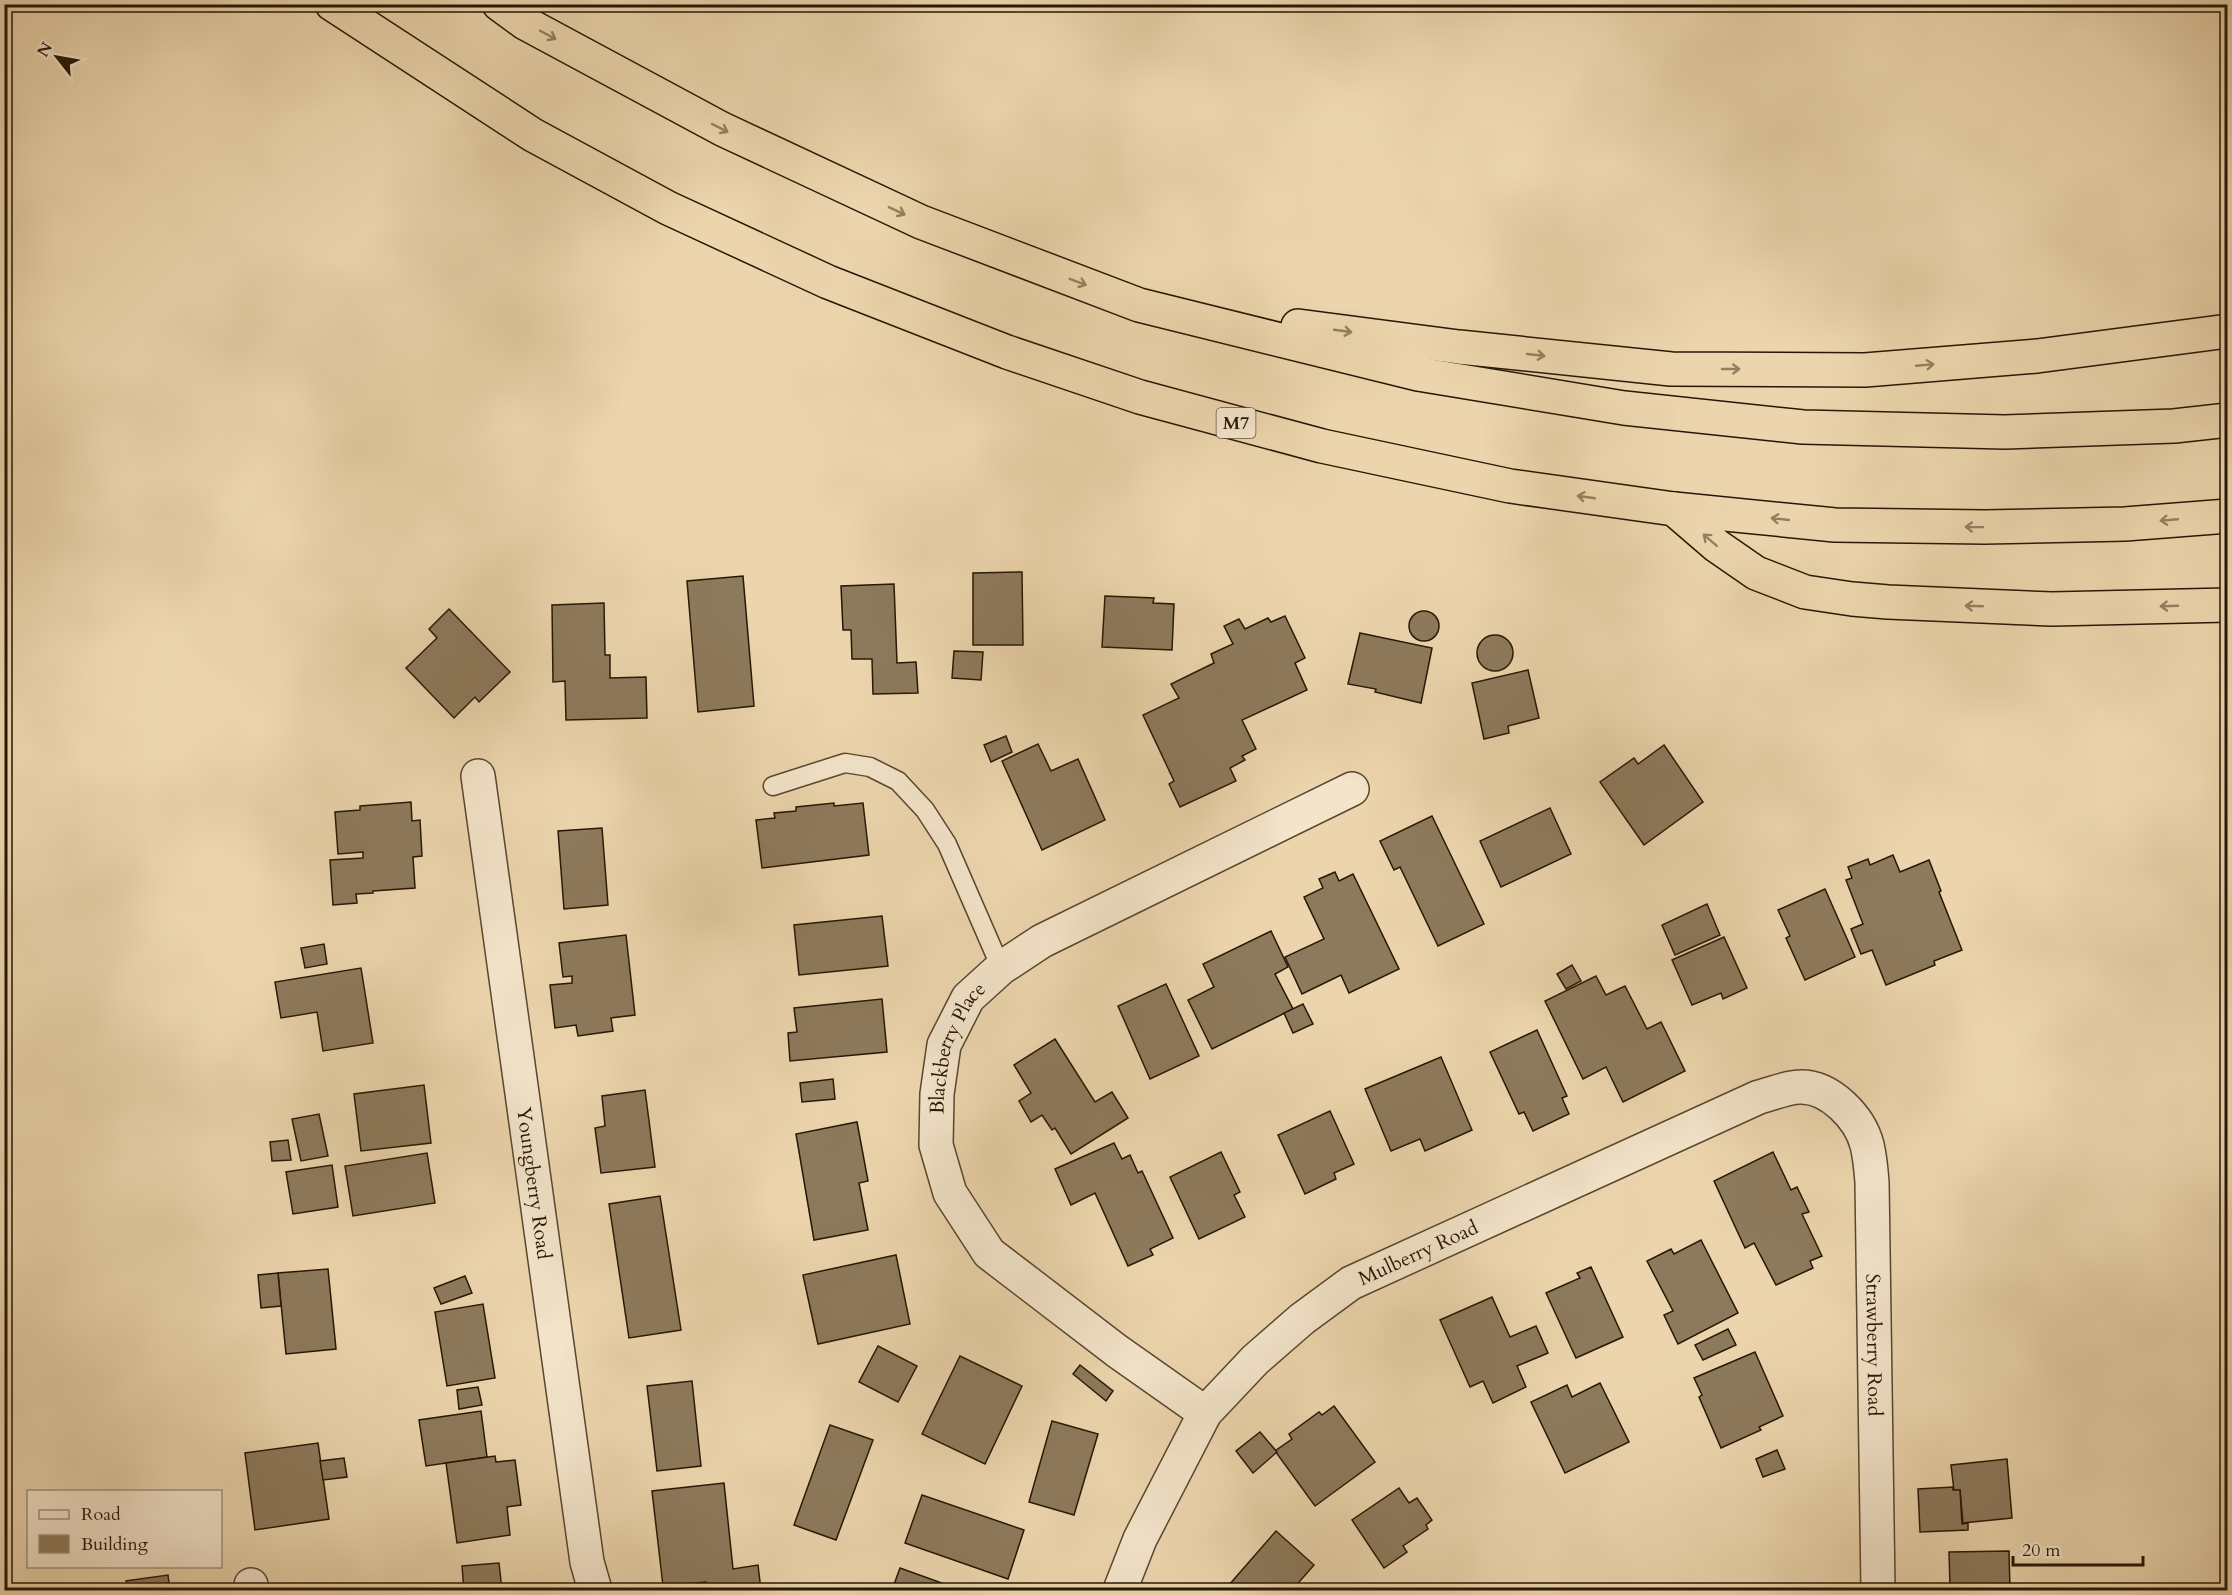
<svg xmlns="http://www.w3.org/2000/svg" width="2232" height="1595" font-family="Cardo,serif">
  <rect width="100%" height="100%" fill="#ecd5ad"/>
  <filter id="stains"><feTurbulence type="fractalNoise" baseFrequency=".00333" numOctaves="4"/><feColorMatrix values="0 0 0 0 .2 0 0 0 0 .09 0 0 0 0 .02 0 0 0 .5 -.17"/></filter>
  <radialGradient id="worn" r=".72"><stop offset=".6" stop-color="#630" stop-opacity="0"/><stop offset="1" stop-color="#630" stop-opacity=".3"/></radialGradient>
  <g fill="#8d7a5c" stroke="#261705" stroke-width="1.5">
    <path d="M 1022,572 L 1023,645 L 973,645 L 973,573 Z"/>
    <path d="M 743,576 L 754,706 L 698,712 L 687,581 Z"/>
    <path d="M 894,584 L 897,663 L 916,662 L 918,693 L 873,694 L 872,659 L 852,659 L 851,630 L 843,630 L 841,586 Z"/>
    <path d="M 1105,596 L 1154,598 L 1153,603 L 1174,604 L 1172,650 L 1102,647 Z"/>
    <path d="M 604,603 L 605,655 L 610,655 L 610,678 L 646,677 L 647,718 L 566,720 L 565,681 L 553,682 L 552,605 Z"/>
    <path d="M 449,609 L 510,672 L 479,702 L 475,697 L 454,718 L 406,668 L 437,638 L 429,629 Z"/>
    <circle cx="1424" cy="626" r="15"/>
    <path d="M 1285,616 L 1305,658 L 1295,663 L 1307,690 L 1242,720 L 1256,749 L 1242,756 L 1245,760 L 1230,768 L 1236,781 L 1180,807 L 1169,784 L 1174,781 L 1143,715 L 1179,698 L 1171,684 L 1214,663 L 1211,654 L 1233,644 L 1224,626 L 1239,619 L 1245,629 L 1268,618 L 1271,622 Z"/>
    <path d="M 1360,633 L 1432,648 L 1421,703 L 1375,692 L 1376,689 L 1348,684 Z"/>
    <circle cx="1495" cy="653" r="18"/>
    <path d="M 954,651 L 983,652 L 981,680 L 952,678 Z"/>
    <path d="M 1528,670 L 1539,718 L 1508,726 L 1509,733 L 1484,739 L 1472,683 Z"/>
    <path d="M 1006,736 L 1012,752 L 991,762 L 984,745 Z"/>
    <path d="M 1038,744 L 1051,771 L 1078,759 L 1105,820 L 1042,850 L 1002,761 Z"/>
    <path d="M 1664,745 L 1703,802 L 1644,845 L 1600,782 L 1634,758 L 1638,764 Z"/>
    <path d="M 411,802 L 412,821 L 420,820 L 422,856 L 413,857 L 415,888 L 373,891 L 373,893 L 356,894 L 357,903 L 333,905 L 330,860 L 363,858 L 363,852 L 338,854 L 335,812 L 360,810 L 360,806 Z"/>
    <path d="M 834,803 L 834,806 L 863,803 L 869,855 L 762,868 L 756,820 L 775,818 L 774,813 L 796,811 L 796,807 Z"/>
    <path d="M 1550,808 L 1571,854 L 1501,887 L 1480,841 Z"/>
    <path d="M 1432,816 L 1484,924 L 1438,946 L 1400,867 L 1394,870 L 1380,841 Z"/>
    <path d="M 602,828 L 608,905 L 564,909 L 558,831 Z"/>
    <path d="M 1893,855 L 1900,872 L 1929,860 L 1941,891 L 1939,892 L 1962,950 L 1934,961 L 1935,965 L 1886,985 L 1872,950 L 1861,954 L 1851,929 L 1863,924 L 1846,880 L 1852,878 L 1848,867 L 1868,859 L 1870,865 Z"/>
    <path d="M 1335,872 L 1339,881 L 1353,874 L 1399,969 L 1349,993 L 1341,975 L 1302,994 L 1285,957 L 1324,939 L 1304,897 L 1323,888 L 1319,879 Z"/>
    <path d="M 1825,889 L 1855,957 L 1805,980 L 1786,938 L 1790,936 L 1778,910 Z"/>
    <path d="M 1707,904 L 1720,935 L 1675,955 L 1662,925 Z"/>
    <path d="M 882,916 L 888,966 L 799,975 L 794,925 Z"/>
    <path d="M 1271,931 L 1288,967 L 1275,974 L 1293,1009 L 1212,1049 L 1188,1000 L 1214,987 L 1203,964 Z"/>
    <path d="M 626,935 L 635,1015 L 611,1018 L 613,1031 L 578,1036 L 576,1025 L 555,1028 L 550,985 L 572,983 L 572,976 L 563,977 L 559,943 Z"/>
    <path d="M 1724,937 L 1747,988 L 1723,999 L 1721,993 L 1692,1005 L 1672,960 Z"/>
    <path d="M 324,944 L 327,964 L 305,968 L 301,948 Z"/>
    <path d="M 1572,965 L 1581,981 L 1566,989 L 1557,974 Z"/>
    <path d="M 361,968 L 373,1043 L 323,1051 L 317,1012 L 281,1018 L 275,982 Z"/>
    <path d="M 1596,976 L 1606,995 L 1625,986 L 1647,1029 L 1661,1022 L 1685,1071 L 1623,1102 L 1606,1067 L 1583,1079 L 1545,1001 Z"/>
    <path d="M 1166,984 L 1199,1056 L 1150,1079 L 1118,1006 Z"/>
    <path d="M 882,999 L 887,1052 L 790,1061 L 788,1033 L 797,1032 L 794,1008 Z"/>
    <path d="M 1303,1004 L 1313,1024 L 1293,1033 L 1284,1013 Z"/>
    <path d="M 1537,1030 L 1567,1096 L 1562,1098 L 1569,1114 L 1533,1131 L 1524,1112 L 1519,1114 L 1490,1052 Z"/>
    <path d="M 1055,1039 L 1095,1102 L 1112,1092 L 1128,1118 L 1071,1154 L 1055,1128 L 1052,1130 L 1042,1115 L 1031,1122 L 1019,1101 L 1031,1093 L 1014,1065 Z"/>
    <path d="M 1441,1057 L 1472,1130 L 1425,1151 L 1420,1139 L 1391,1151 L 1365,1089 Z"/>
    <path d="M 833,1079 L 835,1099 L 802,1102 L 800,1083 Z"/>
    <path d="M 424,1085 L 431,1143 L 361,1151 L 354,1094 Z"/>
    <path d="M 645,1090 L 655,1167 L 601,1173 L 595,1128 L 605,1126 L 602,1096 Z"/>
    <path d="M 1330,1111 L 1354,1164 L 1334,1173 L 1336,1179 L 1305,1194 L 1278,1135 Z"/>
    <path d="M 319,1114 L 328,1156 L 301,1161 L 292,1119 Z"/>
    <path d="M 857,1122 L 868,1181 L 859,1183 L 868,1230 L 814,1240 L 796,1134 Z"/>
    <path d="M 288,1140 L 291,1160 L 272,1161 L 270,1142 Z"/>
    <path d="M 1114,1143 L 1122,1159 L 1130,1155 L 1138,1173 L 1142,1171 L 1173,1238 L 1150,1249 L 1153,1255 L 1128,1266 L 1095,1193 L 1071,1205 L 1055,1169 Z"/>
    <path d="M 1221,1152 L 1240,1192 L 1234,1195 L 1245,1217 L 1199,1239 L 1170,1177 Z"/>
    <path d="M 1773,1152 L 1791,1190 L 1797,1187 L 1809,1212 L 1802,1214 L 1822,1256 L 1810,1261 L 1813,1268 L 1776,1285 L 1754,1243 L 1745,1248 L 1714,1181 Z"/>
    <path d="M 427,1153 L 435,1203 L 353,1216 L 345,1166 Z"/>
    <path d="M 332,1165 L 338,1207 L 293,1214 L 286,1172 Z"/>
    <path d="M 660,1196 L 681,1330 L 629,1338 L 609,1204 Z"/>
    <path d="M 1701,1240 L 1738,1313 L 1678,1344 L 1664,1315 L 1673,1311 L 1647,1261 L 1671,1249 L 1674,1254 Z"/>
    <path d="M 896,1255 L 910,1324 L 818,1344 L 803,1275 Z"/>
    <path d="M 1591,1267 L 1623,1337 L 1576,1358 L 1546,1293 L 1580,1278 L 1577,1273 Z"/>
    <path d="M 328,1269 L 336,1349 L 286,1354 L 278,1273 Z"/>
    <path d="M 278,1273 L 281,1306 L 261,1308 L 258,1275 Z"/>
    <path d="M 465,1276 L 472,1293 L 441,1304 L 434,1288 Z"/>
    <path d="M 1492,1297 L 1510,1337 L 1536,1326 L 1548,1353 L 1517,1366 L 1526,1387 L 1493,1403 L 1483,1381 L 1470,1387 L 1440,1320 Z"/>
    <path d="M 483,1304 L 495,1378 L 447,1386 L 435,1312 Z"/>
    <path d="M 1728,1329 L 1736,1345 L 1703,1360 L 1695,1345 Z"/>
    <path d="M 878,1346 L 917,1366 L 898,1402 L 859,1382 Z"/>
    <path d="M 1755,1352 L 1783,1416 L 1759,1427 L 1761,1430 L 1721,1448 L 1699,1397 L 1702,1395 L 1694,1378 Z"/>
    <path d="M 960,1356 L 1022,1386 L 985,1464 L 922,1434 Z"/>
    <path d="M 1080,1365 L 1113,1391 L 1106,1401 L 1073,1374 Z"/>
    <path d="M 692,1381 L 701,1466 L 657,1471 L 647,1386 Z"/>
    <path d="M 1600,1383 L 1629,1442 L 1565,1473 L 1531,1402 L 1567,1385 L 1572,1397 Z"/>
    <path d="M 478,1387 L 482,1405 L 459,1409 L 457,1390 Z"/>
    <path d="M 1334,1406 L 1375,1462 L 1315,1506 L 1275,1451 L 1292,1439 L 1289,1434 L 1319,1412 L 1322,1415 Z"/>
    <path d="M 481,1411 L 487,1457 L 426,1466 L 419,1420 Z"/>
    <path d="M 1052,1421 L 1098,1434 L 1074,1515 L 1029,1502 Z"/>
    <path d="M 830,1425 L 873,1440 L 836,1540 L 794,1525 Z"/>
    <path d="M 1260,1432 L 1277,1452 L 1253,1473 L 1236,1451 Z"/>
    <path d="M 318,1443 L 329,1519 L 255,1530 L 245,1453 Z"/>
    <path d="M 1777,1450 L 1785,1469 L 1763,1477 L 1756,1459 Z"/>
    <path d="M 495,1456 L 496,1462 L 515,1460 L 521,1505 L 507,1507 L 510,1535 L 457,1543 L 446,1463 Z"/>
    <path d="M 344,1458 L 347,1477 L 323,1480 L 320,1461 Z"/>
    <path d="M 2007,1459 L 2012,1518 L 1963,1523 L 1960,1490 L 1954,1491 L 1951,1465 Z"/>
    <path d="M 724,1483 L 733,1569 L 758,1565 L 761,1590 L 707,1590 L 706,1582 L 663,1586 L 652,1491 Z"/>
    <path d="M 1953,1487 L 1953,1490 L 1960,1490 L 1962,1524 L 1968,1523 L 1968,1530 L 1920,1532 L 1918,1489 Z"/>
    <path d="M 1399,1488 L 1409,1503 L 1417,1498 L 1432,1520 L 1426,1525 L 1428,1529 L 1403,1546 L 1407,1552 L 1384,1568 L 1352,1520 Z"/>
    <path d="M 922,1495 L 1024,1530 L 1008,1579 L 905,1543 Z"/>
    <path d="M 1276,1531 L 1314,1565 L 1292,1590 L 1235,1590 L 1229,1585 Z"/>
    <path d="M 2009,1551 L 2010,1590 L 1956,1590 L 1956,1586 L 1950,1586 L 1949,1552 Z"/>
    <path d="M 499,1563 L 502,1590 L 464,1590 L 462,1566 Z"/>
    <path d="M 900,1568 L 961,1590 L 892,1590 Z"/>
    <path d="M 168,1575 L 170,1590 L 128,1590 L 126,1581 Z"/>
  </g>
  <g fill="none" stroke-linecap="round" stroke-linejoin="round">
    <g stroke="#58462f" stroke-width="21">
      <path id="lane" d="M 773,786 L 845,763 L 870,767 L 898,781 L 925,810 L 947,844 L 1001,968"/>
    </g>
    <g stroke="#58462f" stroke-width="36">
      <g id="street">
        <path id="s1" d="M 478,776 L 587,1562 L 595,1590"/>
        <path id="s2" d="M 1205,1413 L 1117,1351 L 989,1253 L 950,1193 L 936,1145 L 937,1094 L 944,1045 L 968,998 L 1001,968 L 1042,941 L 1352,789"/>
        <path d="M 251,1585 L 251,1590"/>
        <path id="s3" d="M 1120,1590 L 1140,1539 L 1205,1413 L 1255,1360 L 1302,1319 L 1351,1283 L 1759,1097 C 1772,1094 1787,1087 1800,1087 C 1830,1086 1860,1118 1867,1145 C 1870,1157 1871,1170 1872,1182 L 1878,1590"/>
      </g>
    </g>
    <g stroke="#261705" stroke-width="36">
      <g id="highway">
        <path d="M 332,4 L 533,135 L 668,208 L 828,282 L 1007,352 L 1140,397 L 1322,446 L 1510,486 L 1674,509 L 1835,525 L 1985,527 L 2125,524 L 2228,516"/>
        <path d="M 499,4 L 525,23 L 722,129 L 921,222 L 1139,305 L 1418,374 L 1624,408 L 1803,427 L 2005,432 L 2174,426 L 2228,420"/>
        <path d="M 1298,326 L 1459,347 L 1671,369 L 1865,370 L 2037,356 L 2228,331"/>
        <path d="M 1674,509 L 1717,546 L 1756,573 L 1805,592 L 1852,599 L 1888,602 L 2052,609 L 2228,605"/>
      </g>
    </g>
    <use href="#lane" stroke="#f3e4ca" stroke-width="18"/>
    <use href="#street" stroke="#f3e4ca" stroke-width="33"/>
    <use href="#highway" stroke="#ecd5ad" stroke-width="33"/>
  </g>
  <defs><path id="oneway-shaft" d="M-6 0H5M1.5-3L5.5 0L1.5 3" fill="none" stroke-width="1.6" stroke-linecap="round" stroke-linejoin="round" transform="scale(1.5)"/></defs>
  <g stroke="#938061">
    <use href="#oneway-shaft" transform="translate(548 35) rotate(28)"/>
    <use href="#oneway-shaft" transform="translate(720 128) rotate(27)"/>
    <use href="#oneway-shaft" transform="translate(897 211) rotate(25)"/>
    <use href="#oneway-shaft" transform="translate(1078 282) rotate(21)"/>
    <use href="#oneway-shaft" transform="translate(1343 331) rotate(8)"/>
    <use href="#oneway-shaft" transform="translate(1536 355) rotate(6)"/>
    <use href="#oneway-shaft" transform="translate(1925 365) rotate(-5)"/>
    <use href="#oneway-shaft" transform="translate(1731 369)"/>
    <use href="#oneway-shaft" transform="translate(1586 497) rotate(-172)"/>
    <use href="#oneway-shaft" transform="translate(1780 519) rotate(-174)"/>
    <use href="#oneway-shaft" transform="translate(2169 520) rotate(175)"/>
    <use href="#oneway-shaft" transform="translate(1974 527) rotate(-179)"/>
    <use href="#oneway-shaft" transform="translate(1710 540) rotate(-139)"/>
    <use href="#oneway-shaft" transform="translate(1974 606) rotate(-178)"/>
    <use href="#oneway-shaft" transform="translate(2169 606) rotate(178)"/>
  </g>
  <g text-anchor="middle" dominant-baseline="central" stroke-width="6" stroke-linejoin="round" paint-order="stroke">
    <rect fill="#f3e4ca" stroke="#645440" stroke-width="1.5" x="1216.5" y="408" width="39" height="30" rx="4.5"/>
    <g font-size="18" font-weight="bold" fill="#261705">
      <text x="1236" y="423">M7</text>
    </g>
    <g font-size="20" fill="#261705" stroke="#f3e4ca">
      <text stroke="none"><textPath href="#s2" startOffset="492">Blackberry Place</textPath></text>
      <text stroke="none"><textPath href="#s1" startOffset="411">Youngberry Road</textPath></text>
      <text stroke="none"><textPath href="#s3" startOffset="466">Mulberry Road</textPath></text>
      <text stroke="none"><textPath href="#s3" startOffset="1178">Strawberry Road</textPath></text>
    </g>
  </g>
  <rect width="2232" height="1595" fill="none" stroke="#ecd5ad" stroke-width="24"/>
  <rect x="6" y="6" width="2220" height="1583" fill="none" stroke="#261705" stroke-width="3"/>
  <rect x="12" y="12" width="2208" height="1571" fill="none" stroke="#261705" stroke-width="1.5"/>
  <rect x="27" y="1490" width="195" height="78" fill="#f3e4ca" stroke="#a1927b" stroke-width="1.5"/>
  <rect x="39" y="1510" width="30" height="9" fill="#f3e4ca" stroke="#a1927b" stroke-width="1.5"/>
  <text x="81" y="1520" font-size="18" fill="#261705">Road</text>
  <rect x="39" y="1535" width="30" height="18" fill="#8d7a5c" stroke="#a1927b" stroke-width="1.5"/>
  <text x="81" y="1550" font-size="18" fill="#261705">Building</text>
  <g transform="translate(57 57) rotate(301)" stroke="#f3e4ca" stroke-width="4.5" paint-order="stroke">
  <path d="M0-4.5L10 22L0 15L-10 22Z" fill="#261705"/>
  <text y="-9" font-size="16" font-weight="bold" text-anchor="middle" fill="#261705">N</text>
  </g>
  <path d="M2013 1556v9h130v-9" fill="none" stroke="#261705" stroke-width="3"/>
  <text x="2022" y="1556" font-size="18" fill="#261705" stroke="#f3e4ca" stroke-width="4.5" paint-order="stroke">20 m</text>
  <rect width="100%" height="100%" filter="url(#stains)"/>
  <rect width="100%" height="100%" fill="url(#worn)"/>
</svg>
